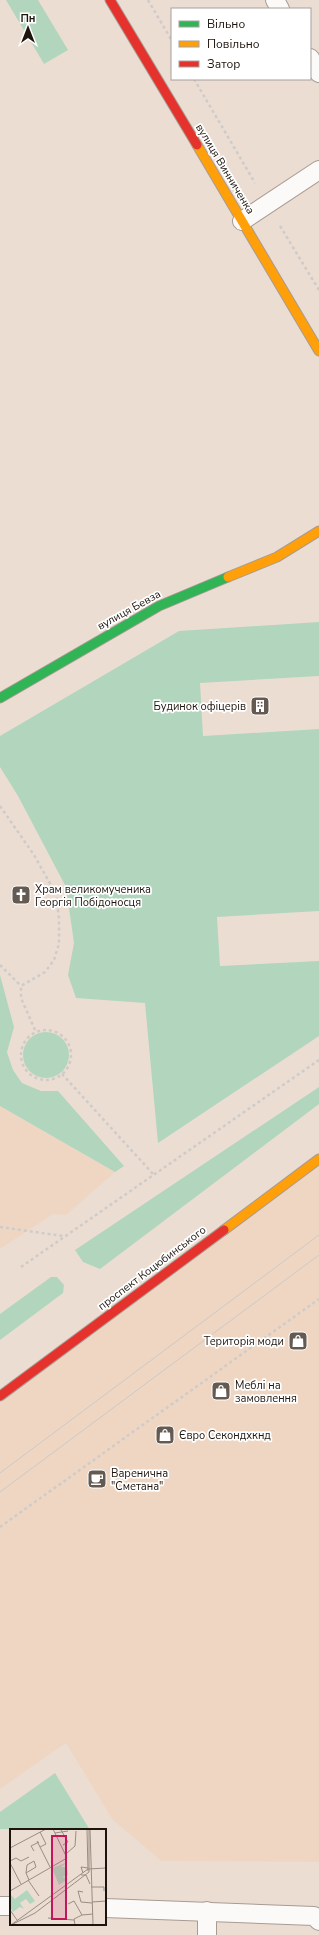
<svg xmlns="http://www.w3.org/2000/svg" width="319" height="1935" font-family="'Nunito Sans',sans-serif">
<rect width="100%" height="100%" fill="#ecddd2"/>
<g fill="#efd6c3">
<polygon points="0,1106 115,1172 66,1215 53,1214 0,1249"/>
<polygon points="319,1159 319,1862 161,1861 112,1819 66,1743 0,1789 0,1392"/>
</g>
<g fill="#b1d6bd">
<polygon points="6,0 38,0 68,50 44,64"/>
<polygon points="319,622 319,676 200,683 203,736 319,729 319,911 217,917 220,966 319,961 319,1036 158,1143 145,1003 76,998 68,975 74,943 66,887 18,796 0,767 0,736 179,631"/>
<polygon points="0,975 14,1027 7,1052 13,1070 22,1083 41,1091 58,1091 124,1166 115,1172 0,1106"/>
<circle cx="46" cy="1055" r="23"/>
<polygon points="319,1087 319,1104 100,1269 83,1262 75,1250"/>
<polygon points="51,1277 57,1277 64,1285 63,1293 0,1340 0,1314"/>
<polygon points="55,1773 90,1830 0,1829 0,1812"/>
</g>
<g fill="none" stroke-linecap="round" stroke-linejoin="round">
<g stroke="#a79c93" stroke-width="20">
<g id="lane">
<polyline points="275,0 280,9"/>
<polyline points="310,58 319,73"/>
<polyline points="242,221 319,170"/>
<polyline points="0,1906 11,1906"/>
<polyline points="105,1908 314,1916 319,1921"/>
<polyline points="207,1935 207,1911"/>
</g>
</g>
<g stroke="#a79c93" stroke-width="11">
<polyline id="fast" points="0,698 159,606 228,577"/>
</g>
<g stroke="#a79c93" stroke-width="11">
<g id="slow">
<polyline points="197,145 319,351"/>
<polyline points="228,577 277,557 319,531"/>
<polyline points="224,1230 319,1159"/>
</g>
</g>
<g stroke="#a79c93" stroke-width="11">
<g id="jam">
<polyline points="110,0 197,145"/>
<polyline points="0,1396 224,1230"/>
</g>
</g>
<g stroke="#cfcbc8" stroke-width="2.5" stroke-dasharray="3 3" stroke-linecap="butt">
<polyline points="148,0 172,41"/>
<polyline points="194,79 255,183"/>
<polyline points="280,226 319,290"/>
<polyline points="0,806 34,855 56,894 59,919 59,944 54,960 45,972 21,986 21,998 36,1032"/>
<polyline points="0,965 21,986"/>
<circle cx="46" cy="1055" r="25"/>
<polyline points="62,1074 154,1175"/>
<polyline points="0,1227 63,1236"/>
<polyline points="21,1267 319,1060"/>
<polyline points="0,1527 319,1299"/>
</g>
<use href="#lane" stroke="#fcfaf8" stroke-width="18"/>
<use href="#fast" stroke="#30b455" stroke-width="9"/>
<use href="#slow" stroke="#ff9f0a" stroke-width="9"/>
<use href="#jam" stroke="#e5322d" stroke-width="9"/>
<g stroke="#cdc9c6" stroke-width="1">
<polyline points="0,1473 319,1235"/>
<polyline points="0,1492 319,1255"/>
</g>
</g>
<defs>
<g id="building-square" transform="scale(1)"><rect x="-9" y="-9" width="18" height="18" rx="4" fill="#655a52" stroke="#fff"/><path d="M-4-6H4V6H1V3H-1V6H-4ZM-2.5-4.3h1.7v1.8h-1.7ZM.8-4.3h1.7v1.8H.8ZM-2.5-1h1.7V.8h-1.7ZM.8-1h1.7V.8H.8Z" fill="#fff"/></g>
<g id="church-square" transform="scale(1)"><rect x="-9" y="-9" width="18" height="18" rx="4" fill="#655a52" stroke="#fff"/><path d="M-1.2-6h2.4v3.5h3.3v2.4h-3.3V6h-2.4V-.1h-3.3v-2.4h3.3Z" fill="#fff"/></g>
<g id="shop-square" transform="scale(1)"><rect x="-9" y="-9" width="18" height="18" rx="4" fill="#655a52" stroke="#fff"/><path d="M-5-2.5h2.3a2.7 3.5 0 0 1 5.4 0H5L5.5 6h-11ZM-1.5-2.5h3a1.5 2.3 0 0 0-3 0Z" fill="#fff"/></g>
<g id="cafe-square" transform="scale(1)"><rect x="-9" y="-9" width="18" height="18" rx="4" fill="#655a52" stroke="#fff"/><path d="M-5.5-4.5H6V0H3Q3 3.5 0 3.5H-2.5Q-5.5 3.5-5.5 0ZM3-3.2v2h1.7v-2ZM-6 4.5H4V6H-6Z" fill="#fff"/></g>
</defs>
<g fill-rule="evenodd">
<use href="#building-square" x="260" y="706"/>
<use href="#church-square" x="21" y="895"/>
<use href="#shop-square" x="298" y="1341"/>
<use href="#shop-square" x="221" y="1391"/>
<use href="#shop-square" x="165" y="1435"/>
<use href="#cafe-square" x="97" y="1479"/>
</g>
<g text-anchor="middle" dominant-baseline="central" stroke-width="3.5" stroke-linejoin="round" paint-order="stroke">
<g font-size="11" fill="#1d140d" stroke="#fff">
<text transform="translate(225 169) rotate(59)">вулиця Винниченка</text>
<text transform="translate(129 610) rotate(-29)">вулиця Бевза</text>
<text transform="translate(152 1268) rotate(-37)">проспект Коцюбинського</text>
</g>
<g font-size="11" fill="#1d140d" stroke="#fff" text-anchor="start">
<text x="246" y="706" text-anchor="end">Будинок офіцерів</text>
<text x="35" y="889">Храм великомученика<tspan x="35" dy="13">Георгія Побідоносця</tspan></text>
<text x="284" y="1341" text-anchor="end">Територія моди</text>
<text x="235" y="1385">Меблі на<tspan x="235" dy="13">замовлення</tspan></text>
<text x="179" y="1435">Євро Секондхкнд</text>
<text x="111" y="1473">Варенична<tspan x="111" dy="13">"Сметана"</tspan></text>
</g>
</g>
<g transform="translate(10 1829)">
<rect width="96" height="96" fill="#ecddd2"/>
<path d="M58 33 51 38H57L58 46 52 48 58 50 49 56 42 39ZM17 61 25 72 20 75 16 70 10 74 14 80 10 78 3 83 0 78V65L5 70Z" fill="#b1d6bd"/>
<path fill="none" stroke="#998d83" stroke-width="1" d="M77 0 78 42M80 0 83 96M51 1 58 13 53 16M30 3 36 15 30 18M45 4 58 2M27 12 40 38M0 19 36 0M24 22 21 17 29 13M57 24 65 17 66 2M0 32 6 29 11 32 19 28M0 34 11 55M16 44 17 36 24 32 26 38 16 44 19 51M73 44 71 38 78 39M71 46H76L80 55M18 51 29 67M81 58H94V62M0 62 57 29 43 0M73 63 68 62 71 73 82 74M82 73 96 72M58 75 64 72 72 86M0 81 7 91M38 89 64 91M1 96 78 40 96 39M1 96 25 84 79 43V0M65 96 64 90 72 86 83 85"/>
<path fill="#c2185b" fill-opacity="0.15" stroke="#c2185b" stroke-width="2" d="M42 7H56V90H42Z"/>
<rect width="96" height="96" fill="none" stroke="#1d140d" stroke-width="2"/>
</g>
<rect x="171" y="8" width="140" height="72" fill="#ffffff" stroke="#a5a19e"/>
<rect x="179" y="21" width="20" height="6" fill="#30b455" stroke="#a5a19e"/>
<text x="207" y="28" font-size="12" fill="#1d140d">Вільно</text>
<rect x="179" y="41" width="20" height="6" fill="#ff9f0a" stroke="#a5a19e"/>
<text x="207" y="48" font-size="12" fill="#1d140d">Повільно</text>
<rect x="179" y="61" width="20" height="6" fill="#e5322d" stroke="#a5a19e"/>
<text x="207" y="68" font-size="12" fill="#1d140d">Затор</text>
<g transform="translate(28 28)" stroke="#ffffff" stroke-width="3" paint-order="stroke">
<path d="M0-3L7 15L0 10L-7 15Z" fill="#1d140d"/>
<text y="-6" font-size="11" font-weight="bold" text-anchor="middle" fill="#1d140d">Пн</text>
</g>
</svg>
